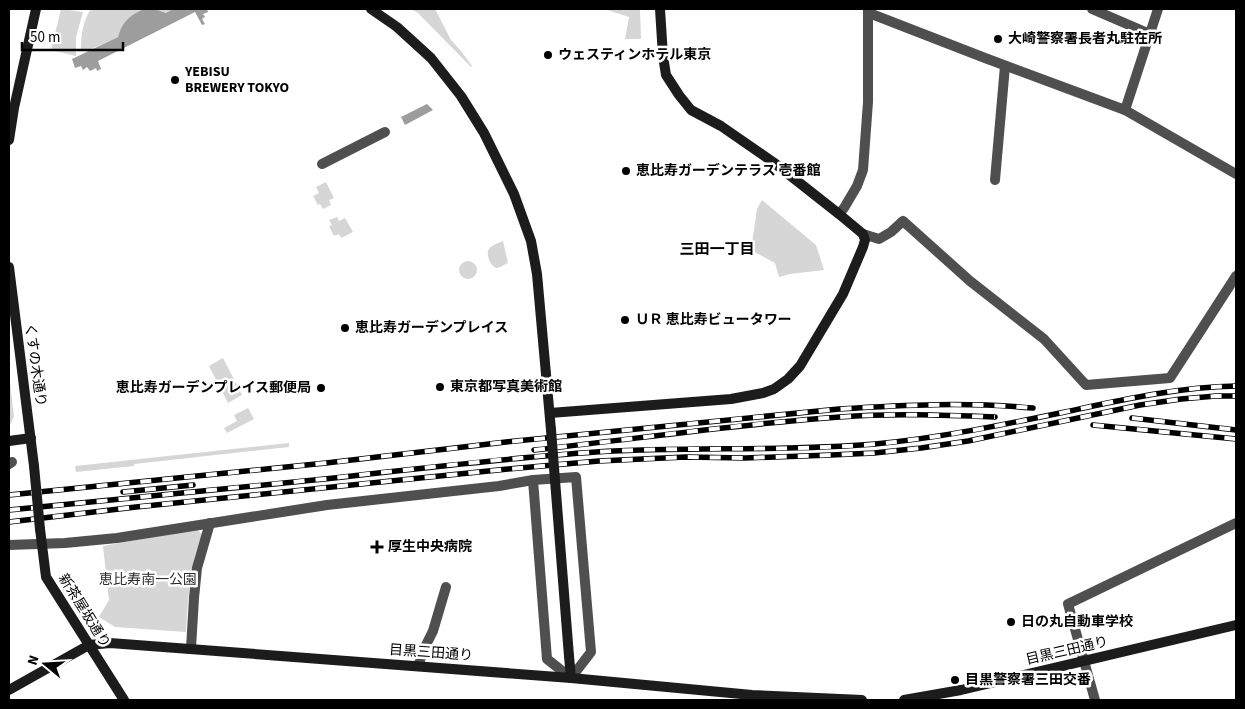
<svg xmlns="http://www.w3.org/2000/svg" width="1245" height="709" font-family="'Source Sans 3','Noto Sans JP',sans-serif">
<rect width="100%" height="100%" fill="#fff"/>
<g fill="#d6d6d6">
<polygon points="61,9 83,12 76,37 76,56 51,50"/>
<path d="M91 9H173L166 13C148 7 138 8 126 23 122 28 120 32 118 37L87 51 81 49C81 35 83 20 91 9Z"/>
<polygon points="411,9 435,9 451,40 461,51 472,66 471,67 418,13"/>
<polygon points="604,9 640,9 641,39 625,39 629,17"/>
<polygon points="326,182 334,198 329,200 331,205 323,209 320,204 318,205 313,196 319,193 316,187"/>
<polygon points="762,200 816,245 824,270 790,274 779,277 775,263 751,250 757,209"/>
<polygon points="337,217 339,221 345,218 353,232 341,238 339,234 334,236 329,226 332,225 329,220"/>
<path d="M503 241 508 263C505 264 500 268 497 268 491 268 485 253 489 249 492 245 498 243 503 241Z"/>
<circle cx="468" cy="270" r="9"/>
<polygon points="223,358 242,395 228,403 209,366"/>
<polygon points="9,373 14,417 9,427"/>
<polygon points="248,408 254,419 227,433 224,428 237,421 234,415"/>
<polygon points="289,443 289,447 134,464 134,466 76,472 75,466"/>
<path d="M197 529 202 534C190 565 188 599 186 632L115 627 99 617 109 600 103 546Z"/>
</g>
<g fill="#9d9d9d">
<path d="M144 9 157 10 166 13 173 9H207L208 12 203 14 205 17 202 19 205 24 202 25 195 12 98 61 101 69 97 71 96 68 90 71 87 67 83 70 81 66 75 68 72 59 118 37C123 21 129 16 144 9Z"/>
<polygon points="427,104 433,110 405,125 401,117"/>
</g>
<g fill="none" stroke-linecap="round" stroke-linejoin="round">
<g stroke="#4f4f4f" stroke-width="10">
<polyline points="1092,9 1150,34"/>
<polyline points="869,13 985,58 1125,110 1236,174"/>
<polyline points="1125,110 1158,9"/>
<polyline points="322,164 385,132"/>
<polyline points="995,180 1005,66"/>
<polyline points="839,214 844,208 857,186 863,170 868,102 868,9"/>
<polyline points="863,234 879,239 891,232 903,221 970,281 1044,339 1086,385 1170,378 1236,276"/>
<polyline points="9,464 12,462"/>
<polyline points="9,545 65,543 117,538 327,505 499,486 533,480 576,477 591,652 571,678 547,659 533,480"/>
<polyline points="191,648 194,598 197,568 210,523"/>
<polyline points="418,666 424,649 433,631 446,587"/>
<polyline points="1095,700 1068,604 1236,523"/>
</g>
<g stroke="#1c1c1c" stroke-width="10">
<polyline points="371,9 397,27 431,58 461,96 484,133 514,194 531,241 537,274 551,430"/>
<polyline points="9,140 14,108 36,9"/>
<polyline points="9,267 34,466"/>
<polyline points="550,413 731,399 763,393 774,389 788,379 800,366 843,294 863,247 865,240 863,234 839,214 773,162 721,126 691,110 679,95 666,75 663,56 660,9"/>
<polyline points="9,441 31,438"/>
<polyline points="40,529 46,577 124,700"/>
<polyline points="569,656 571,678"/>
<polyline points="9,690 89,645 110,643 571,678 752,695 862,700"/>
<polyline points="904,700 961,690 1236,625"/>
</g>
<g stroke="#000" stroke-width="5.5">
<g id="rail">
<polyline points="1132,418 1236,430"/>
<polyline points="1093,425 1236,439"/>
<path d="M534 450C636 439 737 424 840 417 891 413 943 415 995 417"/>
<polyline points="123,492 193,485"/>
<path d="M9 495 326 463 506 442 839 409C904 405 968 402 1033 408"/>
<path d="M9 510C114 500 219 489 324 479 414 469 505 458 596 452 689 446 782 452 875 444 939 438 1002 425 1065 412 1121 400 1178 387 1236 386"/>
<polyline points="9,522 136,507 508,469 599,461 686,457 745,458 831,455 874,453 921,448 968,441 1140,405 1181,399 1216,396 1236,396"/>
</g>
</g>
<use href="#rail" stroke="#fff" stroke-width="4" stroke-dasharray="11" stroke-linecap="butt"/>
<g stroke="#1c1c1c" stroke-width="10">
<polyline points="551,430 569,656"/>
<polyline points="34,466 40,529"/>
</g>
</g>
<g fill="#000" stroke="#fff" stroke-width="2">
<circle cx="998" cy="39" r="5"/>
<circle cx="548" cy="55" r="5"/>
<circle cx="175" cy="80" r="5"/>
<circle cx="626" cy="171" r="5"/>
<circle cx="625" cy="320" r="5"/>
<circle cx="345" cy="328" r="5"/>
<circle cx="440" cy="387" r="5"/>
<circle cx="321" cy="388" r="5"/>
<path d="M374.5 539.5h5v5h5v5h-5v5h-5v-5h-5v-5h5z"/>
<circle cx="1011" cy="622" r="5"/>
<circle cx="955" cy="680" r="5"/>
</g>
<g text-anchor="middle" dominant-baseline="central" stroke-width="5" stroke-linejoin="round" paint-order="stroke">
<g font-size="14" font-weight="bold" fill="#000" stroke="#fff" text-anchor="start">
<text x="1008" y="39">大崎警察署長者丸駐在所</text>
<text x="558" y="55">ウェスティンホテル東京</text>
<text x="185" y="72">YEBISU<tspan x="185" dy="16">BREWERY TOKYO</tspan></text>
<text x="636" y="171">恵比寿ガーデンテラス 壱番館</text>
<text x="635" y="320">ＵＲ 恵比寿ビュータワー</text>
<text x="355" y="328">恵比寿ガーデンプレイス</text>
<text x="450" y="387">東京都写真美術館</text>
<text x="311" y="388" text-anchor="end">恵比寿ガーデンプレイス郵便局</text>
<text x="388" y="547">厚生中央病院</text>
<text x="1021" y="622">日の丸自動車学校</text>
<text x="965" y="680">目黒警察署三田交番</text>
</g>
<g font-size="14" fill="#000" stroke="#fff">
<text transform="translate(35 365) rotate(82)">くすの木通り</text>
<text transform="translate(84 611) rotate(58)">新茶屋坂通り</text>
<text transform="translate(1067 651) rotate(-13)">目黒三田通り</text>
<text transform="translate(431 653) rotate(4)">目黒三田通り</text>
</g>
<g font-size="14" fill="#2d2d2d" stroke="#fff">
<text x="148" y="580">恵比寿南一公園</text>
</g>
<g font-size="15" font-weight="bold" fill="#000" stroke="#fff">
<text x="717" y="249">三田一丁目</text>
</g>
</g>
<rect width="1245" height="709" fill="none" stroke="#000000" stroke-width="20"/>
<g transform="translate(45 664) rotate(288)" stroke="#ffffff" stroke-width="4" paint-order="stroke">
<path d="M0-4L9 19L0 12L-9 19Z" fill="#000000"/>
<text y="-8" font-size="14" font-weight="bold" text-anchor="middle" fill="#000000">N</text>
</g>
<path d="M22 42v8h101v-8" fill="none" stroke="#000000" stroke-width="2.5"/>
<text x="30" y="42" font-size="15" fill="#000000" stroke="#ffffff" stroke-width="4" paint-order="stroke">50 m</text>
</svg>
